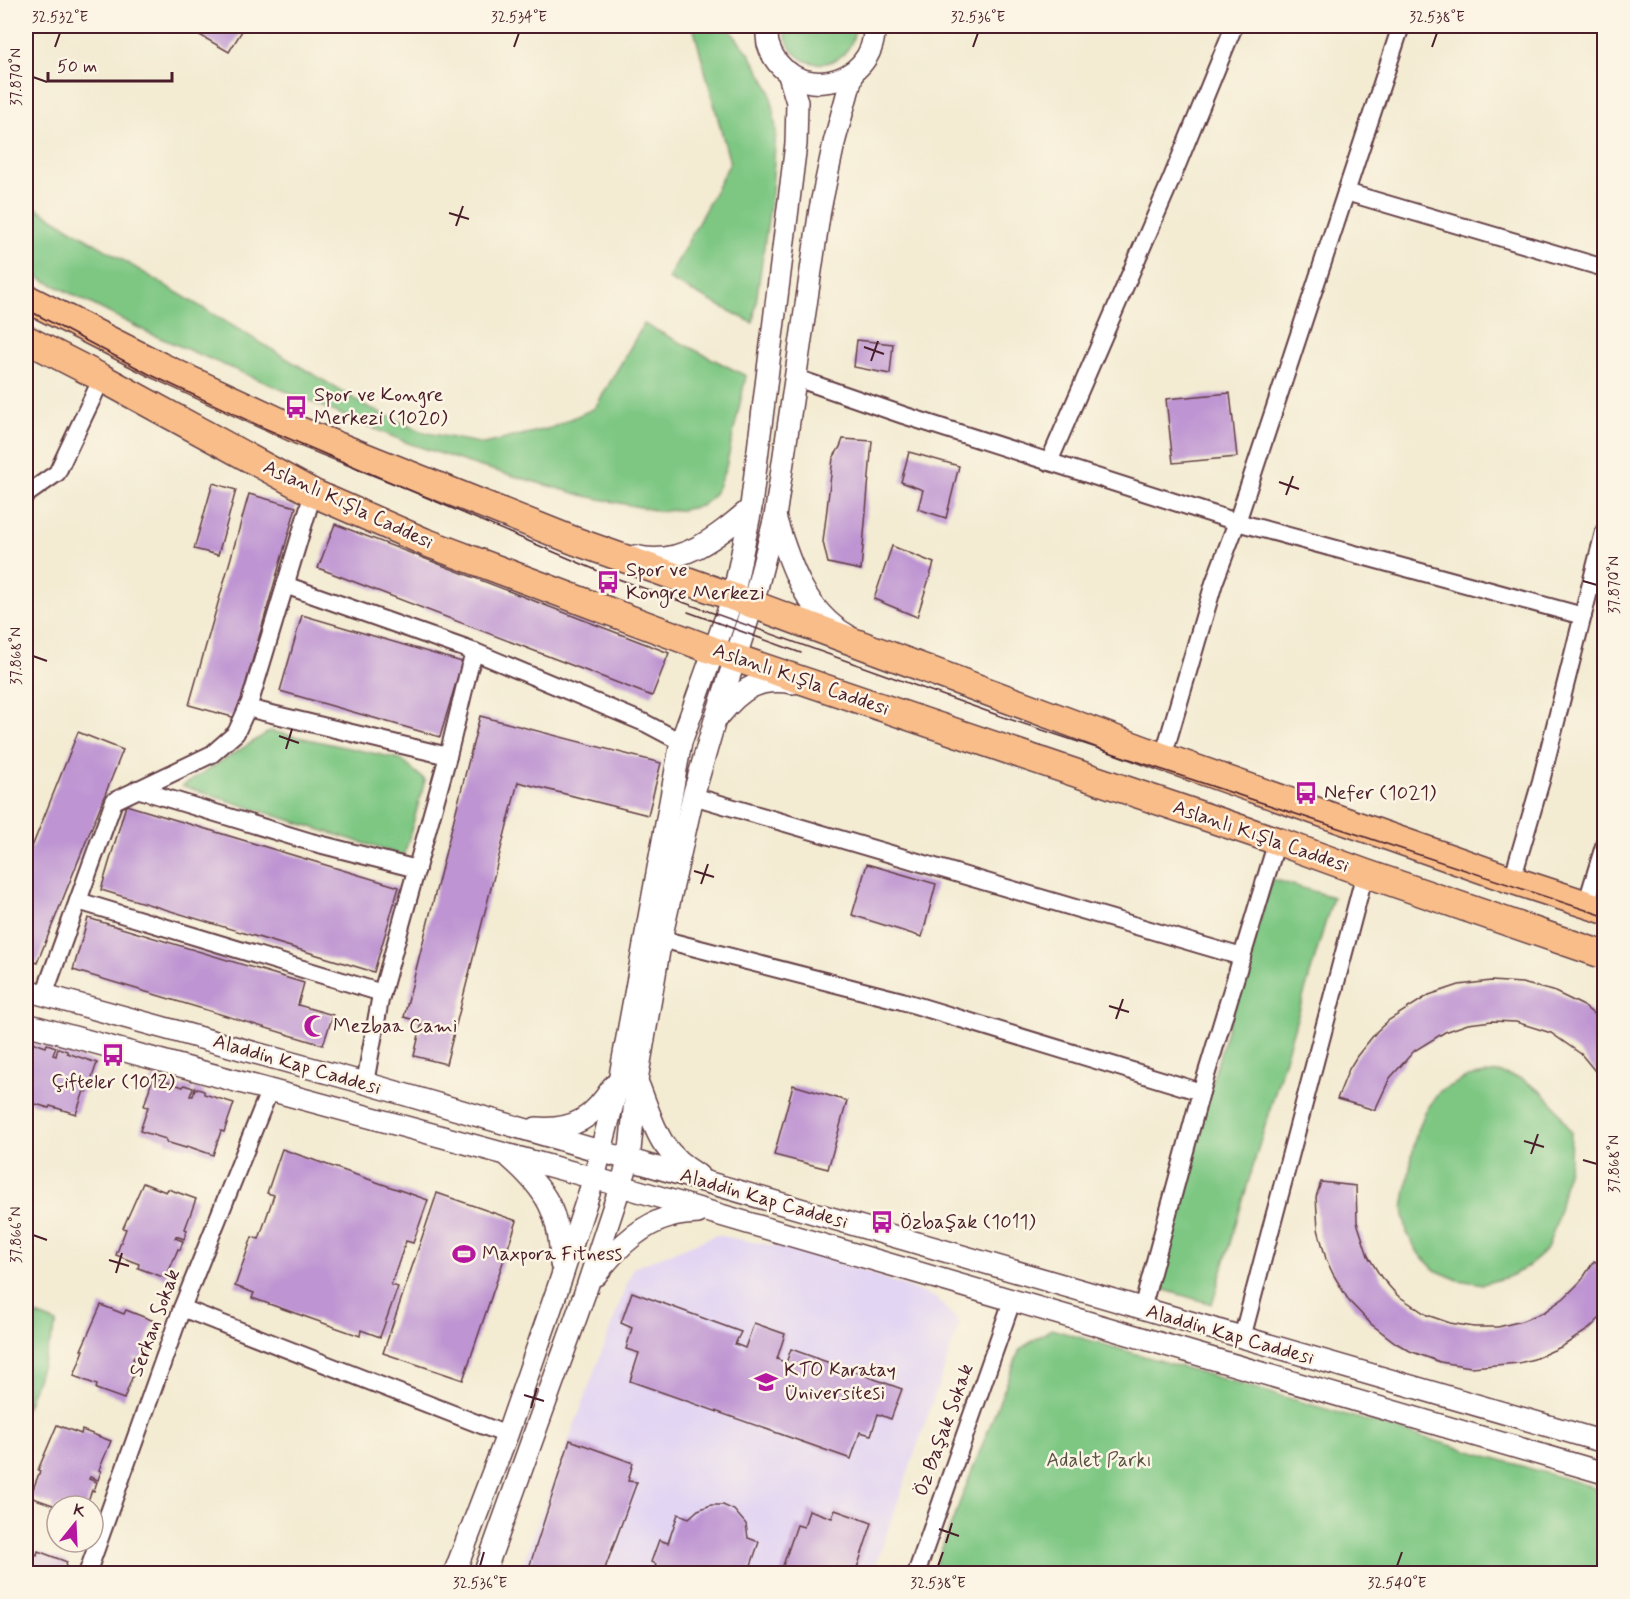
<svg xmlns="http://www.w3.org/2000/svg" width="1630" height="1599" font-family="Mynerve,sans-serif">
<rect width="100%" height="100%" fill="#fcf5e5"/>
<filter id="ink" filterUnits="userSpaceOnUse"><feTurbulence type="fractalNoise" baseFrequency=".0167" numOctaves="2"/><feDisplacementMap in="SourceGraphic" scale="12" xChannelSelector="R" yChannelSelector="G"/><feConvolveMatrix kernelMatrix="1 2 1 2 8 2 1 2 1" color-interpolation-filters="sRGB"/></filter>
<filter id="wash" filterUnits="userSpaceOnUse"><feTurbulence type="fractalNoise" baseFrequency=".008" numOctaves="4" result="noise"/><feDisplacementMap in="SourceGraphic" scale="24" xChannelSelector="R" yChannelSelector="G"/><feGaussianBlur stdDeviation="1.35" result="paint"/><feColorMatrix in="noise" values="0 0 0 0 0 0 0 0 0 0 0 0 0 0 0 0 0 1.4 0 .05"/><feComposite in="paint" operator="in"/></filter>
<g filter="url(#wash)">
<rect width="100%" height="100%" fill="#f3ebd2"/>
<polygon fill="#e2d4f3" points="716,1235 822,1255 936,1298 960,1323 873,1573 519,1574 633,1268"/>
<g fill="#7ec783" stroke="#647357" stroke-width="1.5">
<polygon points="693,26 726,26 749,53 770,90 776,129 772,192 753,323 668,279 730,163"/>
<path d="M784 26H855C853 76 786 76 784 26Z"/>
<polygon points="26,202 366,406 422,432 484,444 551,428 595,408 644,324 746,376 726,467 718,487 711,498 701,506 681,510 659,511 585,496 478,466 408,443 151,334 26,271"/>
<polygon points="270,731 400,759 425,780 404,856 182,786"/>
<polygon points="1272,879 1333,897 1212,1304 1151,1286"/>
<polygon points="1498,1072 1522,1079 1542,1092 1556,1107 1571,1132 1570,1159 1556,1224 1547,1249 1526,1268 1508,1277 1483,1284 1458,1280 1435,1270 1419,1254 1407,1233 1403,1208 1415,1139 1425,1112 1440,1091 1468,1077"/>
<polygon points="26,1311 57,1323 26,1409"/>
<polygon points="1051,1329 1604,1490 1604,1573 932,1573 1020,1349"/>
</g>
<g id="blocks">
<g fill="#be94d2">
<polygon points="184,26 245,26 229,52"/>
<polygon points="857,340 893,344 890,374 854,367"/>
<polygon points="1230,393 1237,457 1173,463 1166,399"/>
<polygon points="843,439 872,441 861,570 828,563 823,542 833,458 840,447"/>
<polygon points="909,452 959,466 946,518 918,509 923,490 901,482"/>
<polygon points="213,483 236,490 218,555 194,549"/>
<polygon points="249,494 296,507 236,718 189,705"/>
<polygon points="335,524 669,653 652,696 318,568"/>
<polygon points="892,546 934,563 917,617 874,599"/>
<polygon points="302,615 462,662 440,737 280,691"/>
<polygon points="480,716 661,763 648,815 518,782 446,1064 414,1056 422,1022 404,1017"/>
<polygon points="78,732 123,750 37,963 26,958 26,862"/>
<polygon points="126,805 399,887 374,972 101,890"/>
<polygon points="867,864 936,884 922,937 852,915"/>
<polygon points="88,918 304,983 298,1005 333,1015 323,1045 73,970"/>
<polygon points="1491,981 1522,983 1553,991 1582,1005 1604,1022 1604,1082 1581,1054 1551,1033 1516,1022 1492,1021 1468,1024 1445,1032 1414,1051 1390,1078 1375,1110 1337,1099 1349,1069 1357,1056 1377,1031 1389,1020 1429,995 1459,985"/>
<polygon points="26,1040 46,1047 47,1044 56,1047 53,1055 56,1056 58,1048 67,1051 67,1053 97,1063 87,1092 84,1091 76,1114 50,1106 49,1108 29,1102 29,1099 26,1098"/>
<polygon points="153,1077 183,1087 184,1085 193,1088 190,1096 193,1096 195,1088 204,1091 204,1094 234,1103 224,1132 221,1131 213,1155 187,1146 186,1148 166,1142 166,1139 140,1131 148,1107 144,1106"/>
<polygon points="793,1085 847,1101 828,1169 774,1155"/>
<polygon points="282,1149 428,1200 413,1243 406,1241 391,1285 398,1287 380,1337 361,1330 360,1336 252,1298 254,1293 235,1286 252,1237 259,1239 274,1195 267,1193"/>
<polygon points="1321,1182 1356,1186 1357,1222 1368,1256 1381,1277 1397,1295 1427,1315 1450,1323 1474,1327 1498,1327 1522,1321 1544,1312 1564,1298 1581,1281 1594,1261 1604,1266 1604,1314 1589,1329 1563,1346 1534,1359 1519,1363 1471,1367 1440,1362 1410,1351 1396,1343 1371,1324 1349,1301 1333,1274 1326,1259 1318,1229 1316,1197"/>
<polygon points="143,1183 166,1192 168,1189 196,1199 185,1229 187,1230 184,1239 176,1236 175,1238 183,1241 180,1250 178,1249 166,1278 138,1268 139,1264 116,1255 126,1229 123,1228"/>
<polygon points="437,1193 517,1221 463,1380 383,1353"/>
<polygon points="632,1292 741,1332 735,1344 745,1348 754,1323 785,1334 777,1359 786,1363 791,1349 902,1389 891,1419 878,1414 871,1435 860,1432 851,1459 630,1381 639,1353 626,1349 632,1328 621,1323"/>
<polygon points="101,1305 124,1314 126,1310 154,1321 143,1350 145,1351 142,1360 134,1357 133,1359 141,1362 138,1371 135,1370 124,1399 96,1389 97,1385 74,1376 84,1350 81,1350"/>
<polygon points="57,1425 81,1434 82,1430 111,1441 99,1470 101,1471 98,1480 90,1477 89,1479 97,1482 94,1491 92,1490 86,1506 57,1506 57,1511 52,1509 53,1505 30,1497 40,1471 38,1470"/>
<polygon points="570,1440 633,1463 628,1481 637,1482 603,1574 527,1574"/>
<polygon points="711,1505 723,1505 734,1510 746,1524 748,1538 759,1542 749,1571 754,1574 653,1574 656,1564 651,1562 659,1540 668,1543 678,1514 689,1518 698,1510"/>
<polygon points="809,1510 832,1518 835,1510 872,1523 855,1574 780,1574 797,1525 804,1527"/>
<polygon points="26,1550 37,1555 38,1551 67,1562 63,1574 26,1574"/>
</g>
</g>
</g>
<g filter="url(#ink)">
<use href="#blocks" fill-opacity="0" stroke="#633e44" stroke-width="1.5"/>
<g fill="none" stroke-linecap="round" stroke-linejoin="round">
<g stroke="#633e44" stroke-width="20">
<g id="minor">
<polyline points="1346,192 1604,268"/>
<polyline points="796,378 903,415 1237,522 1583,616"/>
<polyline points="1049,462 1171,180 1234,26"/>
<polyline points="27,494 57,473 102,378"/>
<polyline points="285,585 475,652"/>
<polyline points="247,708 448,756 380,1000 365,1083"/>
<polyline points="448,756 469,669 475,652 645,723 681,742"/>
<polyline points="1163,757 1214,583 1237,522 1401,26"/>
<polyline points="137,789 311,842 417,869"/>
<polyline points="693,796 1242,957"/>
<polyline points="1512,880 1541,781 1604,532"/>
<polyline points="78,901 382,993"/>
<polyline points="1586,905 1604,846"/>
<polyline points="661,939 902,1001 1201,1092"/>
<polyline points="44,995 114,801 212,754 236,733 250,702 313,493"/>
<polyline points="182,1308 507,1435"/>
<polyline points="1142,1309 1201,1092 1277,841"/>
<polyline points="1242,1338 1365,873"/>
<polyline points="87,1574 182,1308 270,1089"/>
<polyline points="916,1574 1012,1301"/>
</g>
</g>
<g stroke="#633e44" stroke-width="24">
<g id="tertiary">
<path d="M766 26C767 31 767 38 768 44 787 105 877 89 874 26"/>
<path d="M775 517C789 561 804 611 847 635"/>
<path d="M635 556C681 568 718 536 751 508"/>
<path d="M720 715C741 689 758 677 793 683"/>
<polyline points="26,990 365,1083 1604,1442"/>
<polyline points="26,1024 594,1178 1604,1473"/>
<path d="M639 1086C655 1127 658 1151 698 1175"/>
<path d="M536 1128C574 1131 593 1118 613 1086"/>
<path d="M509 1157C547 1190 560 1213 561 1264"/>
<path d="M596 1275C615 1250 639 1225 670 1217 679 1214 689 1214 698 1213"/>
<polyline points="454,1574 507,1435 561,1279 594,1178 620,1076 681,742 733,597 750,514 796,144 797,102 788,72"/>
<polyline points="484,1574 587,1287 629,1160 637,1080 661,939 693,796 715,720 753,604 775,517 820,209 834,143 853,73"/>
</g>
</g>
<g stroke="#633e44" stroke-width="30">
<g id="primary">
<polyline points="26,298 160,366 298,430 575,541 733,597 1163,757 1512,880 1604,910"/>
<polyline points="26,339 102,378 313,493 425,542 712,650 1277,841 1365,873 1604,955"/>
</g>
</g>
<use href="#minor" stroke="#fff" stroke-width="16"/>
<use href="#tertiary" stroke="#fff" stroke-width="21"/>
<use href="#primary" stroke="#f8bd89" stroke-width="27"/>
<g stroke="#4a1f2b" stroke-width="1.5">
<polyline points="26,309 149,374 264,428 610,576 1003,717 1604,916"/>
<polyline points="688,612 801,653"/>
</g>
</g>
</g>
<path fill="none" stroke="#4a1f2b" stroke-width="2" d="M55 47 60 33M514 47 519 33M973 47 978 33M1432 47 1437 33M33 77 47 82M449 213 469 219M456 226 463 206M864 347 884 354M871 361 878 341M1279 482 1299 489M1286 495 1293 476M1583 581 1597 585M33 656 47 661M279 736 299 743M286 749 292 729M694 871 714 877M701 884 708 864M1109 1006 1129 1012M1116 1019 1123 999M1524 1141 1544 1147M1531 1154 1538 1134M1583 1160 1597 1164M33 1235 47 1240M109 1260 129 1266M116 1273 122 1253M524 1395 544 1401M531 1408 537 1388M939 1529 959 1536M946 1543 952 1523M480 1566 484 1552M938 1566 943 1552M1397 1566 1402 1552"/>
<defs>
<g id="bus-bare" transform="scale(1.8)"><path d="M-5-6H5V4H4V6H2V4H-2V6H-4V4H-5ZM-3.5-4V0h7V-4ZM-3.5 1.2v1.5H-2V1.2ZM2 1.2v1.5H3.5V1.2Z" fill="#b5179e" stroke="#fcf5e5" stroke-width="2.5" paint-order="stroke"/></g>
<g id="mosque-bare" transform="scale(1.8)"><path d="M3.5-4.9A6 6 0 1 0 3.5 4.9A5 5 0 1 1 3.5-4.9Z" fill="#b5179e" stroke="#fcf5e5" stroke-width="2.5" paint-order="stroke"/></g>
<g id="stadium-bare" transform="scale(1.8)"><path d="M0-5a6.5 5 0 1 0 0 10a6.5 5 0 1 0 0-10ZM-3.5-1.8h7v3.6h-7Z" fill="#b5179e" stroke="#fcf5e5" stroke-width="2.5" paint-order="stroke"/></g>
<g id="university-bare" transform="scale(1.8)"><path d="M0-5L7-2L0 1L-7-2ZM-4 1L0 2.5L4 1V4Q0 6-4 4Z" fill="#b5179e" stroke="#fcf5e5" stroke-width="2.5" paint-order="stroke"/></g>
</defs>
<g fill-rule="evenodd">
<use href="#bus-bare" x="296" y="407"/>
<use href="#bus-bare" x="608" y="582"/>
<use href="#bus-bare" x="1306" y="793"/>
<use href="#mosque-bare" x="315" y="1026"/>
<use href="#bus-bare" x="113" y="1055"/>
<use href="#bus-bare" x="882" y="1222"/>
<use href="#stadium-bare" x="464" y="1254"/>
<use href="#university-bare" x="766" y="1382"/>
</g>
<g text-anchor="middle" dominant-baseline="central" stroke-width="5" stroke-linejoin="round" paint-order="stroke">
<g font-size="20" fill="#4a1f2b" stroke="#fcf5e5" text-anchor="start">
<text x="314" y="395">Spor ve Kongre<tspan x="314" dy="23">Merkezi (1020)</tspan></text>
<text x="626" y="570">Spor ve<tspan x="626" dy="23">Kongre Merkezi</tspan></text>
<text x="1324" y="793">Nefer (1021)</text>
<text x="333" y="1026">Mezbaa Cami</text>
<text x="113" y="1082" text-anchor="middle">Çifteler (1012)</text>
<text x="900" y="1222">Özbaşak (1011)</text>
<text x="482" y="1254">Maxpora Fitness</text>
<text x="784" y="1370">KTO Karatay<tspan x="784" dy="23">Üniversitesi</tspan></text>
</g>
<g font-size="20" fill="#4a1f2b" stroke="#fcf5e5">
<text transform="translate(348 505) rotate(25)">Aslanlı Kışla Caddesi</text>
<text transform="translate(801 680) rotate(19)">Aslanlı Kışla Caddesi</text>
<text transform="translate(1261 837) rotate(19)">Aslanlı Kışla Caddesi</text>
<text transform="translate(297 1065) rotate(16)">Aladdin Kap Caddesi</text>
<text transform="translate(764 1199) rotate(16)">Aladdin Kap Caddesi</text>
<text transform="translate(155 1323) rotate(-70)">Serkan Sokak</text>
<text transform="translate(1230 1335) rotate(16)">Aladdin Kap Caddesi</text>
<text transform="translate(944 1430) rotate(-70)">Öz Başak Sokak</text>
</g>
<g font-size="20" fill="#5a5145" stroke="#fcf5e5">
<text x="1099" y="1460">Adalet Parkı</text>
</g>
</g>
<rect width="1630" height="1599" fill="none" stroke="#fcf5e5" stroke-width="66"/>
<g transform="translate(75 1524) rotate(18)"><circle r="28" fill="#fcf5e5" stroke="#b59f9b" stroke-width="1.5"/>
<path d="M0-4.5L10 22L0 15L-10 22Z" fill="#b5179e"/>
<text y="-9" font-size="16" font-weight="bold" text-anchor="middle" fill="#4a1f2b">K</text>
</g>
<path d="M48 72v9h124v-9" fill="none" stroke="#4a1f2b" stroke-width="3"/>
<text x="57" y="72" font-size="18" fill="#4a1f2b" stroke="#fcf5e5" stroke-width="4.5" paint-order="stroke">50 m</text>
<rect x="33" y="33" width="1564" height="1533" fill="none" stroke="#4a1f2b" stroke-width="2"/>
<g font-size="15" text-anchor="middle" fill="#4a1f2b">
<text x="60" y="22">32.532°E</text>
<text x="519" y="22">32.534°E</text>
<text x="978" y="22">32.536°E</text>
<text x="1437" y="22">32.538°E</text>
<text transform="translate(16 77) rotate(-90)" y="5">37.870°N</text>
<text transform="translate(1614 585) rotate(-90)" y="5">37.870°N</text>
<text transform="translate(16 656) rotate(-90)" y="5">37.868°N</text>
<text transform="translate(1614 1164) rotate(-90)" y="5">37.868°N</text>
<text transform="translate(16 1235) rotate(-90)" y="5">37.866°N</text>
<text x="480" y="1588">32.536°E</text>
<text x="938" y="1588">32.538°E</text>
<text x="1397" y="1588">32.540°E</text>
</g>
</svg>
